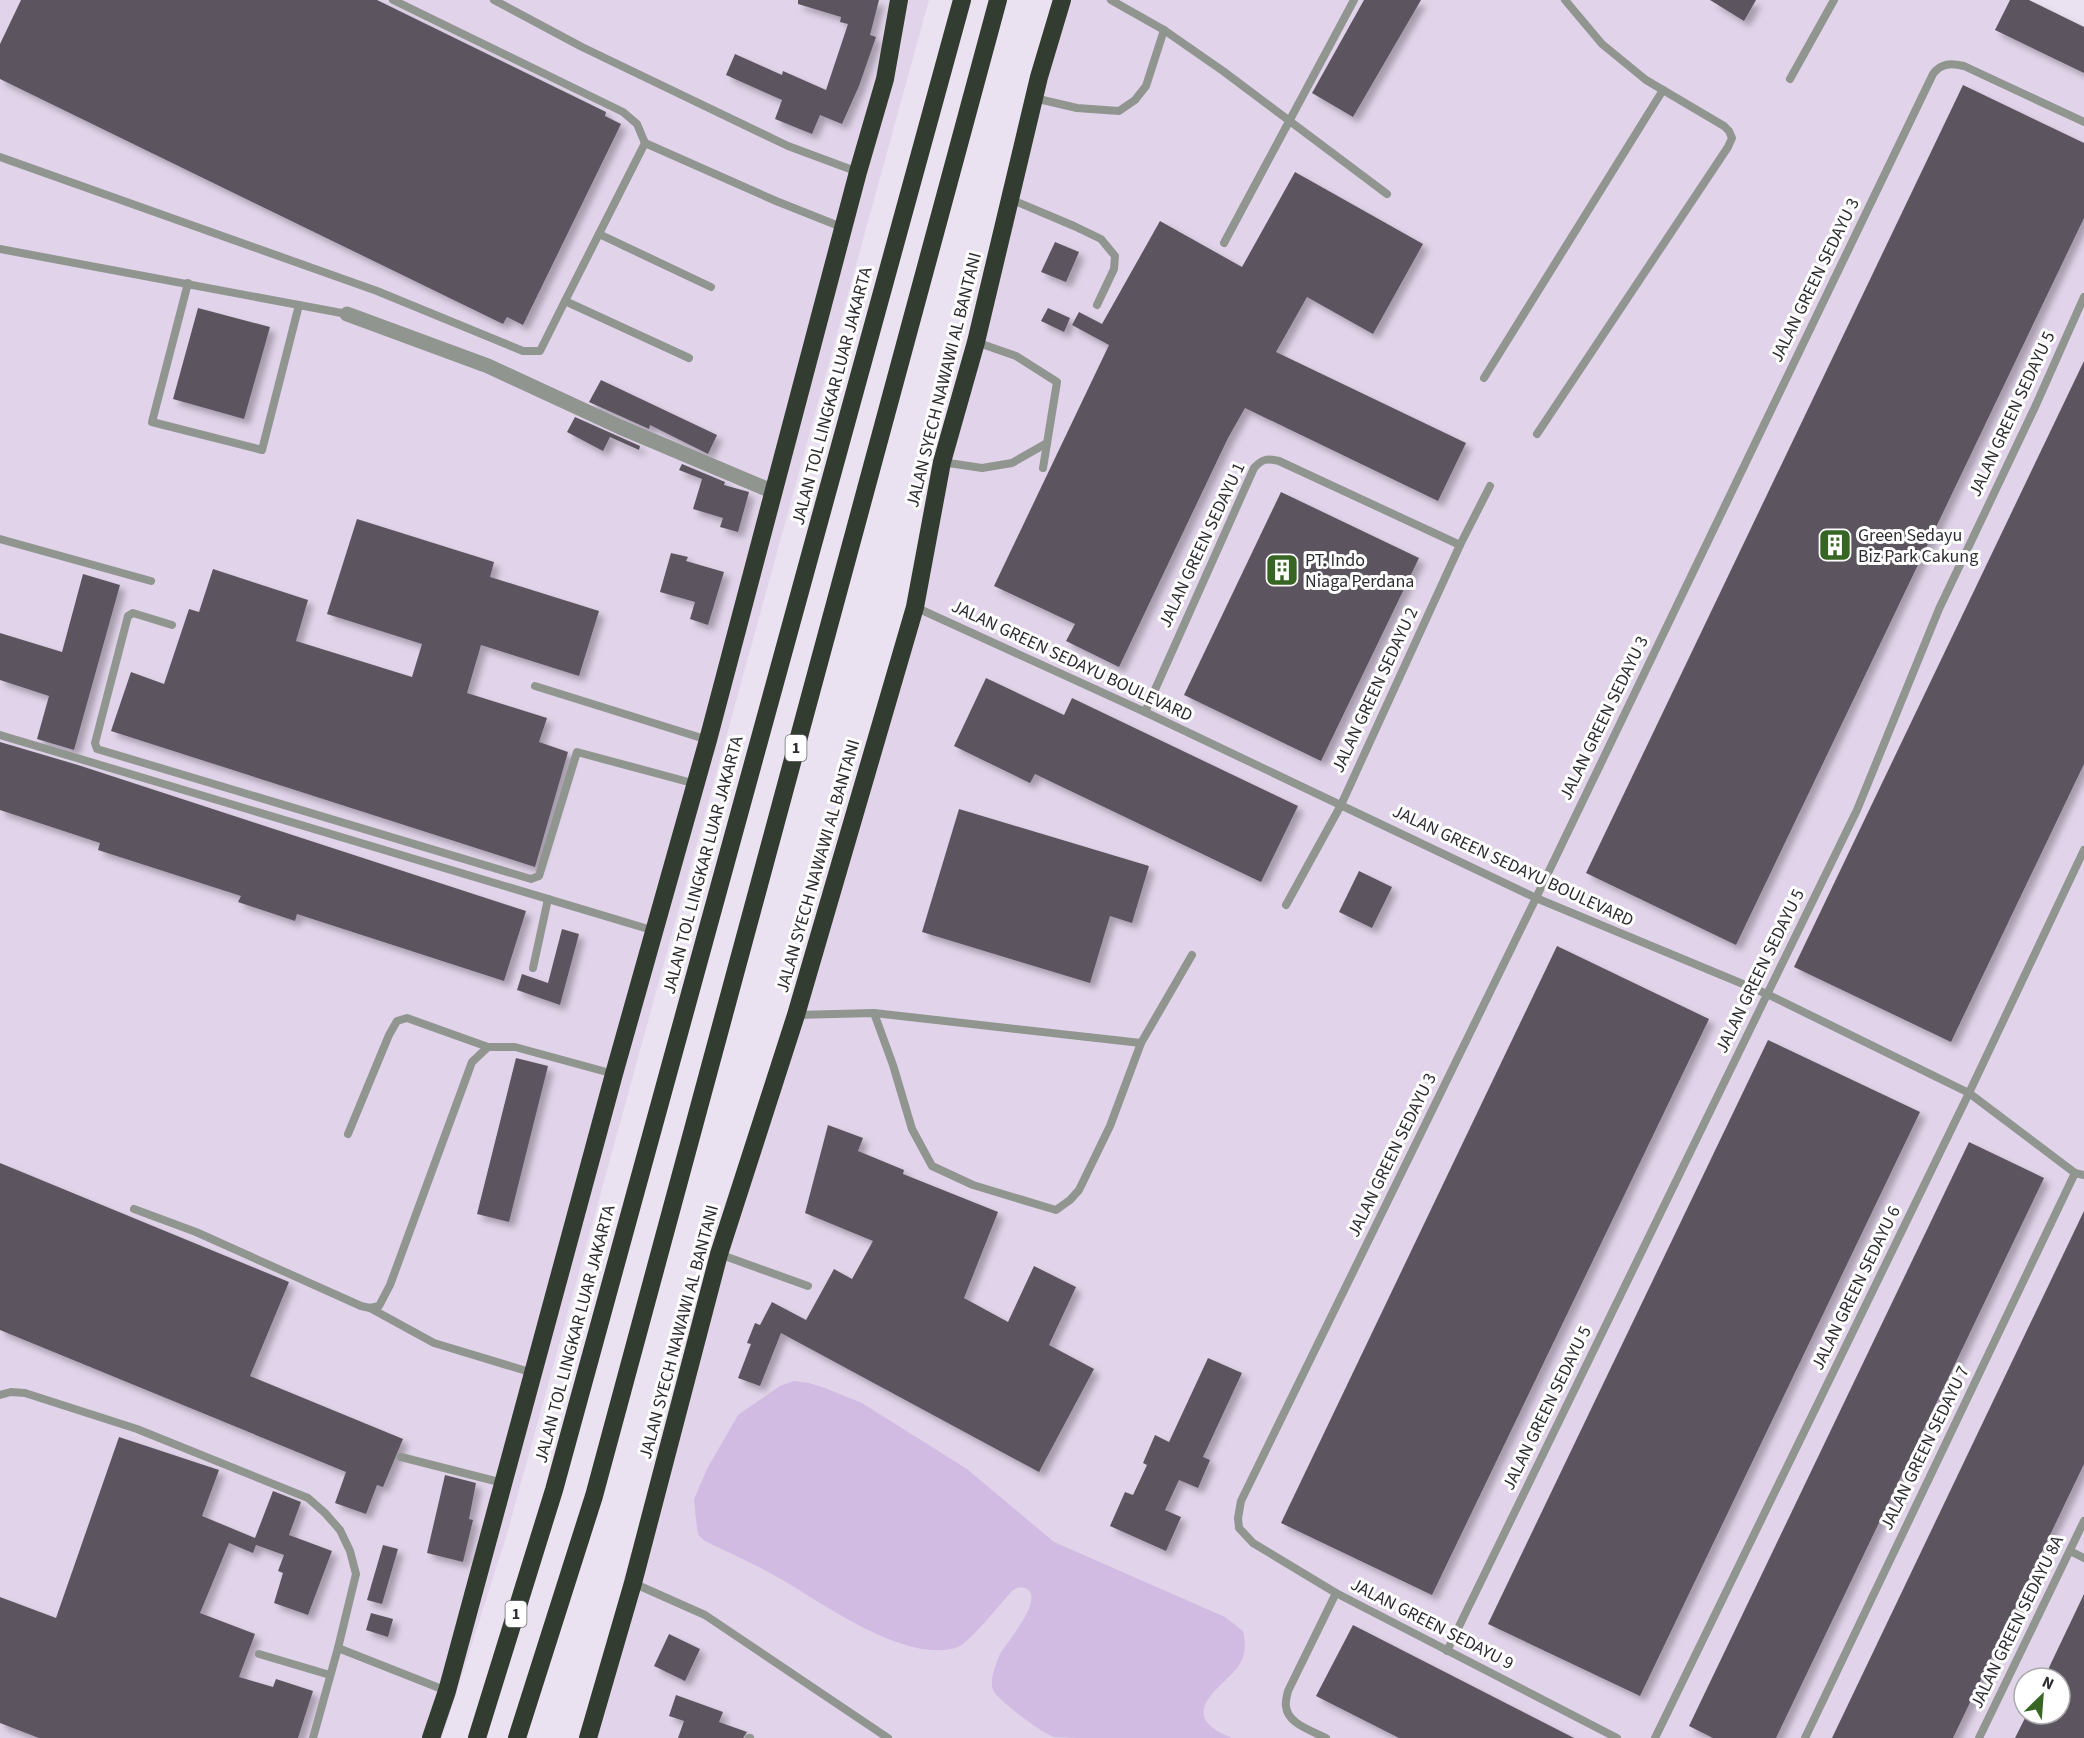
<svg xmlns="http://www.w3.org/2000/svg" width="2084" height="1738" font-family="'Source Sans 3',sans-serif">
<defs>
<filter id="shadow"><feDropShadow dx="5.5" dy="5.5" stdDeviation="3" flood-color="#0004"/></filter>
</defs>
<rect width="100%" height="100%" fill="#ebe2f1"/>
<g fill="#e1d4ea" fill-rule="evenodd">
<polygon points="0,0 929,0 507,1534 442,1738 0,1738"/>
<path d="M1065 0H2012L2084 38V1738H589L625 1574 888 717ZM2024 1678H2060V1714H2024Z"/>
</g>
<path fill="#d2bbe2" d="M794 1381 809 1383 825 1388 862 1403 967 1469 1054 1542 1225 1617 1243 1631C1246 1644 1246 1655 1238 1667 1228 1681 1186 1707 1212 1727 1217 1732 1226 1735 1232 1738 1188 1738 1144 1738 1099 1738 1087 1738 1064 1738 1054 1737 1043 1734 996 1699 993 1690 989 1679 996 1664 1000 1654 1006 1643 1047 1597 1025 1588 1020 1586 1016 1588 1012 1591 1002 1602 969 1643 958 1647 906 1665 823 1603 779 1578 755 1564 729 1553 705 1541L699 1536 697 1529 694 1499 707 1469 738 1415 780 1386Z"/>
<g fill="#5c5561" filter="url(#shadow)">
<polygon points="21,0 377,0 606,112 605,116 621,124 523,325 507,317 503,324 0,79 0,44"/>
<polygon points="798,0 879,0 870,35 876,37 859,86 842,124 820,115 812,134 775,119 782,100 726,75 735,54 782,75 783,71 826,90 848,24 840,22 841,17 798,4"/>
<polygon points="1364,0 1421,0 1353,117 1312,93"/>
<polygon points="1710,0 1756,0 1744,21"/>
<polygon points="2010,0 2029,0 2084,27 2084,73 1995,30"/>
<polygon points="1963,85 2084,143 2084,218 1736,945 1586,873"/>
<polygon points="1295,172 1423,244 1373,334 1307,297 1276,352 1466,443 1438,501 1245,408 1228,438 1119,667 1066,641 1075,624 994,586 1109,345 1072,325 1079,312 1102,324 1160,221 1242,267"/>
<polygon points="1055,242 1079,252 1066,282 1041,272"/>
<polygon points="198,308 270,327 244,419 173,399"/>
<polygon points="1048,308 1070,318 1064,332 1041,321"/>
<polygon points="2084,361 2084,764 1951,1042 1794,967"/>
<polygon points="601,380 717,435 708,454 650,425 649,429 589,402"/>
<polygon points="575,417 640,446 639,450 610,437 603,451 567,432"/>
<polygon points="682,464 725,482 724,485 749,492 738,532 720,527 723,518 693,509 702,479 679,470"/>
<polygon points="1281,492 1419,558 1321,761 1184,695"/>
<polygon points="357,519 494,562 490,577 599,611 579,676 481,645 467,693 547,718 539,742 568,752 535,867 111,731 131,672 164,684 189,609 199,612 213,569 308,600 296,641 412,677 422,644 327,614"/>
<polygon points="671,553 688,557 686,561 724,572 708,625 690,619 695,602 660,592"/>
<polygon points="83,574 120,585 74,750 37,739 49,696 0,680 0,633 62,652"/>
<polygon points="986,678 1064,715 1072,698 1298,806 1261,882 1035,774 1030,783 954,746"/>
<polygon points="0,742 78,765 526,911 504,981 297,914 295,921 238,902 241,896 98,850 100,843 0,810"/>
<polygon points="959,809 1149,866 1132,923 1110,916 1090,983 922,932"/>
<polygon points="1359,871 1392,887 1372,928 1339,912"/>
<polygon points="562,929 579,934 560,1005 517,990 522,974 548,983"/>
<polygon points="1557,946 1709,1019 1432,1595 1281,1523"/>
<polygon points="1768,1040 1920,1112 1640,1696 1488,1624"/>
<polygon points="516,1058 548,1066 509,1222 477,1214"/>
<polygon points="828,1125 863,1138 858,1151 904,1170 903,1174 998,1212 964,1298 1008,1322 1034,1266 1076,1287 1049,1345 1094,1369 1039,1472 781,1333 760,1386 738,1378 751,1344 747,1343 755,1323 760,1325 772,1302 806,1320 834,1269 852,1279 873,1241 805,1213"/>
<polygon points="1969,1142 2044,1178 1776,1738 1713,1738 1689,1726"/>
<polygon points="0,1163 289,1282 250,1376 403,1439 383,1487 377,1485 366,1514 335,1503 346,1472 0,1330"/>
<polygon points="2084,1211 2084,1464 1953,1738 1832,1738"/>
<polygon points="1208,1358 1242,1373 1203,1457 1210,1460 1198,1488 1179,1480 1165,1510 1181,1517 1166,1551 1110,1526 1125,1492 1133,1495 1147,1465 1143,1463 1155,1435 1169,1442"/>
<polygon points="119,1437 219,1470 202,1516 255,1538 273,1491 301,1502 289,1535 332,1551 308,1615 274,1603 283,1573 278,1571 284,1555 256,1545 253,1553 229,1543 200,1613 255,1634 239,1677 273,1687 276,1679 313,1691 298,1738 39,1738 0,1723 0,1597 56,1618"/>
<polygon points="445,1475 476,1483 469,1519 473,1520 463,1562 427,1553"/>
<polygon points="383,1545 398,1549 382,1604 367,1600"/>
<polygon points="2084,1594 2084,1738 2015,1738 2027,1714 2060,1714 2060,1678 2044,1678"/>
<polygon points="371,1613 393,1619 388,1637 366,1630"/>
<polygon points="1353,1625 1574,1738 1399,1738 1316,1696"/>
<polygon points="669,1634 700,1649 685,1681 654,1666"/>
<polygon points="676,1695 723,1712 719,1722 747,1732 743,1738 678,1738 684,1721 669,1716"/>
</g>
<g fill="none" stroke-linecap="round" stroke-linejoin="round">
<g stroke="#90958f" stroke-width="8">
<polyline points="393,0 623,112 637,124 645,143 776,201 844,228"/>
<polyline points="494,0 582,47 788,146 858,172"/>
<polyline points="1111,0 1164,30 1223,71 1387,194"/>
<polyline points="1790,79 1834,0"/>
<polyline points="1034,98 1077,108 1119,111 1135,100 1146,86 1164,30"/>
<polyline points="0,157 377,291 523,351 540,351 565,301 689,358"/>
<polyline points="1010,199 1074,226 1101,239 1115,256 1114,269 1097,305"/>
<polyline points="599,234 711,287"/>
<polyline points="1224,243 1354,0"/>
<polyline points="0,249 347,314"/>
<polyline points="188,283 152,422 262,450 299,305"/>
<polyline points="565,301 645,143"/>
<polyline points="976,342 1016,356 1057,382 1043,468"/>
<polyline points="1484,378 1663,90 1646,80 1602,44 1565,0"/>
<polyline points="1537,434 1728,147 1732,138 1729,131 1724,126 1663,90"/>
<polyline points="942,462 982,468 1012,463 1047,443"/>
<polyline points="0,539 151,581"/>
<polyline points="915,607 1145,712 1536,898 1767,994 1969,1093 2075,1173 2084,1175"/>
<polyline points="172,625 133,613 128,616 95,743 97,749 531,879 539,876 577,752 696,784"/>
<polyline points="535,686 708,740"/>
<path d="M1145 712 1254 468C1262 459 1267 458 1279 461L1460 545"/>
<polyline points="0,735 655,931"/>
<polyline points="1286,905 1341,805 1460,545 1490,486"/>
<polyline points="533,968 548,899"/>
<polyline points="874,1013 893,1065 912,1129 932,1166 973,1185 1056,1210 1070,1200 1079,1190 1110,1126 1141,1043"/>
<polyline points="796,1015 874,1013 1141,1043 1192,955"/>
<polyline points="348,1134 389,1035 397,1021 407,1018 488,1047"/>
<polyline points="134,1209 196,1232 361,1306 370,1308 379,1306 390,1285 472,1062 488,1047 515,1047 614,1074"/>
<polyline points="719,1254 808,1286"/>
<polyline points="370,1308 434,1343 533,1373"/>
<polyline points="0,1395 11,1392 25,1393 137,1429 308,1498 325,1513 340,1530 350,1551 356,1574 338,1648 313,1738"/>
<polyline points="401,1457 503,1483"/>
<polyline points="2070,1551 2084,1558"/>
<polyline points="633,1583 705,1615 888,1738"/>
<polyline points="338,1648 447,1691"/>
<polyline points="1447,1651 1857,810 1939,609 2035,407 2084,297"/>
<polyline points="259,1654 330,1675"/>
<polyline points="749,1738 750,1738"/>
<path d="M1326 1738C1313 1731 1287 1724 1286 1706 1285 1701 1287 1696 1288 1691L1336 1593"/>
<path d="M1617 1738 1336 1593 1253 1543 1239 1528 1238 1518 1241 1501 1536 898 1933 74C1941 63 1951 63 1964 66L2084 122"/>
<polyline points="1655,1738 1969,1093 2084,850"/>
<polyline points="1805,1738 2075,1173"/>
<polyline points="1979,1738 2084,1521"/>
</g>
<polyline stroke="#90958f" stroke-width="15" points="347,314 488,366 620,427 774,492"/>
<g stroke="#333c30" stroke-width="18">
<polyline points="431,1738 447,1691 614,1074 708,740 858,172 885,79 899,0"/>
<polyline points="477,1738 554,1490 962,0"/>
<polyline points="517,1738 594,1496 998,0"/>
<polyline points="588,1738 633,1583 719,1254 796,1015 915,607 942,462 976,342 1039,77 1062,0"/>
</g>
</g>
<defs>
<g id="building-square" transform="scale(1.725)"><rect x="-9" y="-9" width="18" height="18" rx="4" fill="#376524" stroke="#fff"/><path d="M-4-6H4V6H1V3H-1V6H-4ZM-2.5-4.3h1.7v1.8h-1.7ZM.8-4.3h1.7v1.8H.8ZM-2.5-1h1.7V.8h-1.7ZM.8-1h1.7V.8H.8Z" fill="#fff"/></g>
</defs>
<g fill-rule="evenodd">
<use href="#building-square" x="1835" y="545"/>
<use href="#building-square" x="1282" y="570"/>
</g>
<g text-anchor="middle" dominant-baseline="central" stroke-width="6" stroke-linejoin="round" paint-order="stroke">
<g fill="#fff" stroke="#6d6b6e" stroke-width="1.5">
<rect x="785.5" y="735" width="21" height="26" rx="4.5"/>
<rect x="505.5" y="1601" width="21" height="26" rx="4.5"/>
</g>
<g font-size="16" font-weight="bold" fill="#2e2b30">
<text x="796" y="748">1</text>
<text x="516" y="1614">1</text>
</g>
<g font-size="18" fill="#2e2b30" stroke="#fff">
<text transform="translate(1815 280) rotate(-64)">JALAN GREEN SEDAYU 3</text>
<text transform="translate(944 380) rotate(-76)">JALAN SYECH NAWAWI AL BANTANI</text>
<text transform="translate(832 396) rotate(-75)">JALAN TOL LINGKAR LUAR JAKARTA</text>
<text transform="translate(2012 414) rotate(-65)">JALAN GREEN SEDAYU 5</text>
<text transform="translate(1202 545) rotate(-65)">JALAN GREEN SEDAYU 1</text>
<text transform="translate(1072 661) rotate(25)">JALAN GREEN SEDAYU BOULEVARD</text>
<text transform="translate(1375 690) rotate(-65)">JALAN GREEN SEDAYU 2</text>
<text transform="translate(1604 718) rotate(-64)">JALAN GREEN SEDAYU 3</text>
<text transform="translate(703 865) rotate(-75)">JALAN TOL LINGKAR LUAR JAKARTA</text>
<text transform="translate(818 866) rotate(-74)">JALAN SYECH NAWAWI AL BANTANI</text>
<text transform="translate(1513 866) rotate(25)">JALAN GREEN SEDAYU BOULEVARD</text>
<text transform="translate(1760 971) rotate(-64)">JALAN GREEN SEDAYU 5</text>
<text transform="translate(1392 1155) rotate(-64)">JALAN GREEN SEDAYU 3</text>
<text transform="translate(1856 1288) rotate(-64)">JALAN GREEN SEDAYU 6</text>
<text transform="translate(679 1332) rotate(-75)">JALAN SYECH NAWAWI AL BANTANI</text>
<text transform="translate(575 1334) rotate(-75)">JALAN TOL LINGKAR LUAR JAKARTA</text>
<text transform="translate(1547 1408) rotate(-64)">JALAN GREEN SEDAYU 5</text>
<text transform="translate(1925 1448) rotate(-64)">JALAN GREEN SEDAYU 7</text>
<text transform="translate(2017 1622) rotate(-64)">JALAN GREEN SEDAYU 8A</text>
<text transform="translate(1432 1624) rotate(27)">JALAN GREEN SEDAYU 9</text>
</g>
<g font-size="18" fill="#2e2b30" stroke="#fff" text-anchor="start">
<text x="1858" y="535">Green Sedayu<tspan x="1858" dy="21">Biz Park Cakung</tspan></text>
<text x="1305" y="560">PT. Indo<tspan x="1305" dy="21">Niaga Perdana</tspan></text>
</g>
</g>
<g transform="translate(2042 1696) rotate(25)"><circle r="28" fill="#ffffff" stroke="#abaaac" stroke-width="1.5"/>
<path d="M0-4.5L10 22L0 15L-10 22Z" fill="#376524"/>
<text y="-9" font-size="16" font-weight="bold" text-anchor="middle" fill="#2e2b30">N</text>
</g>
</svg>
